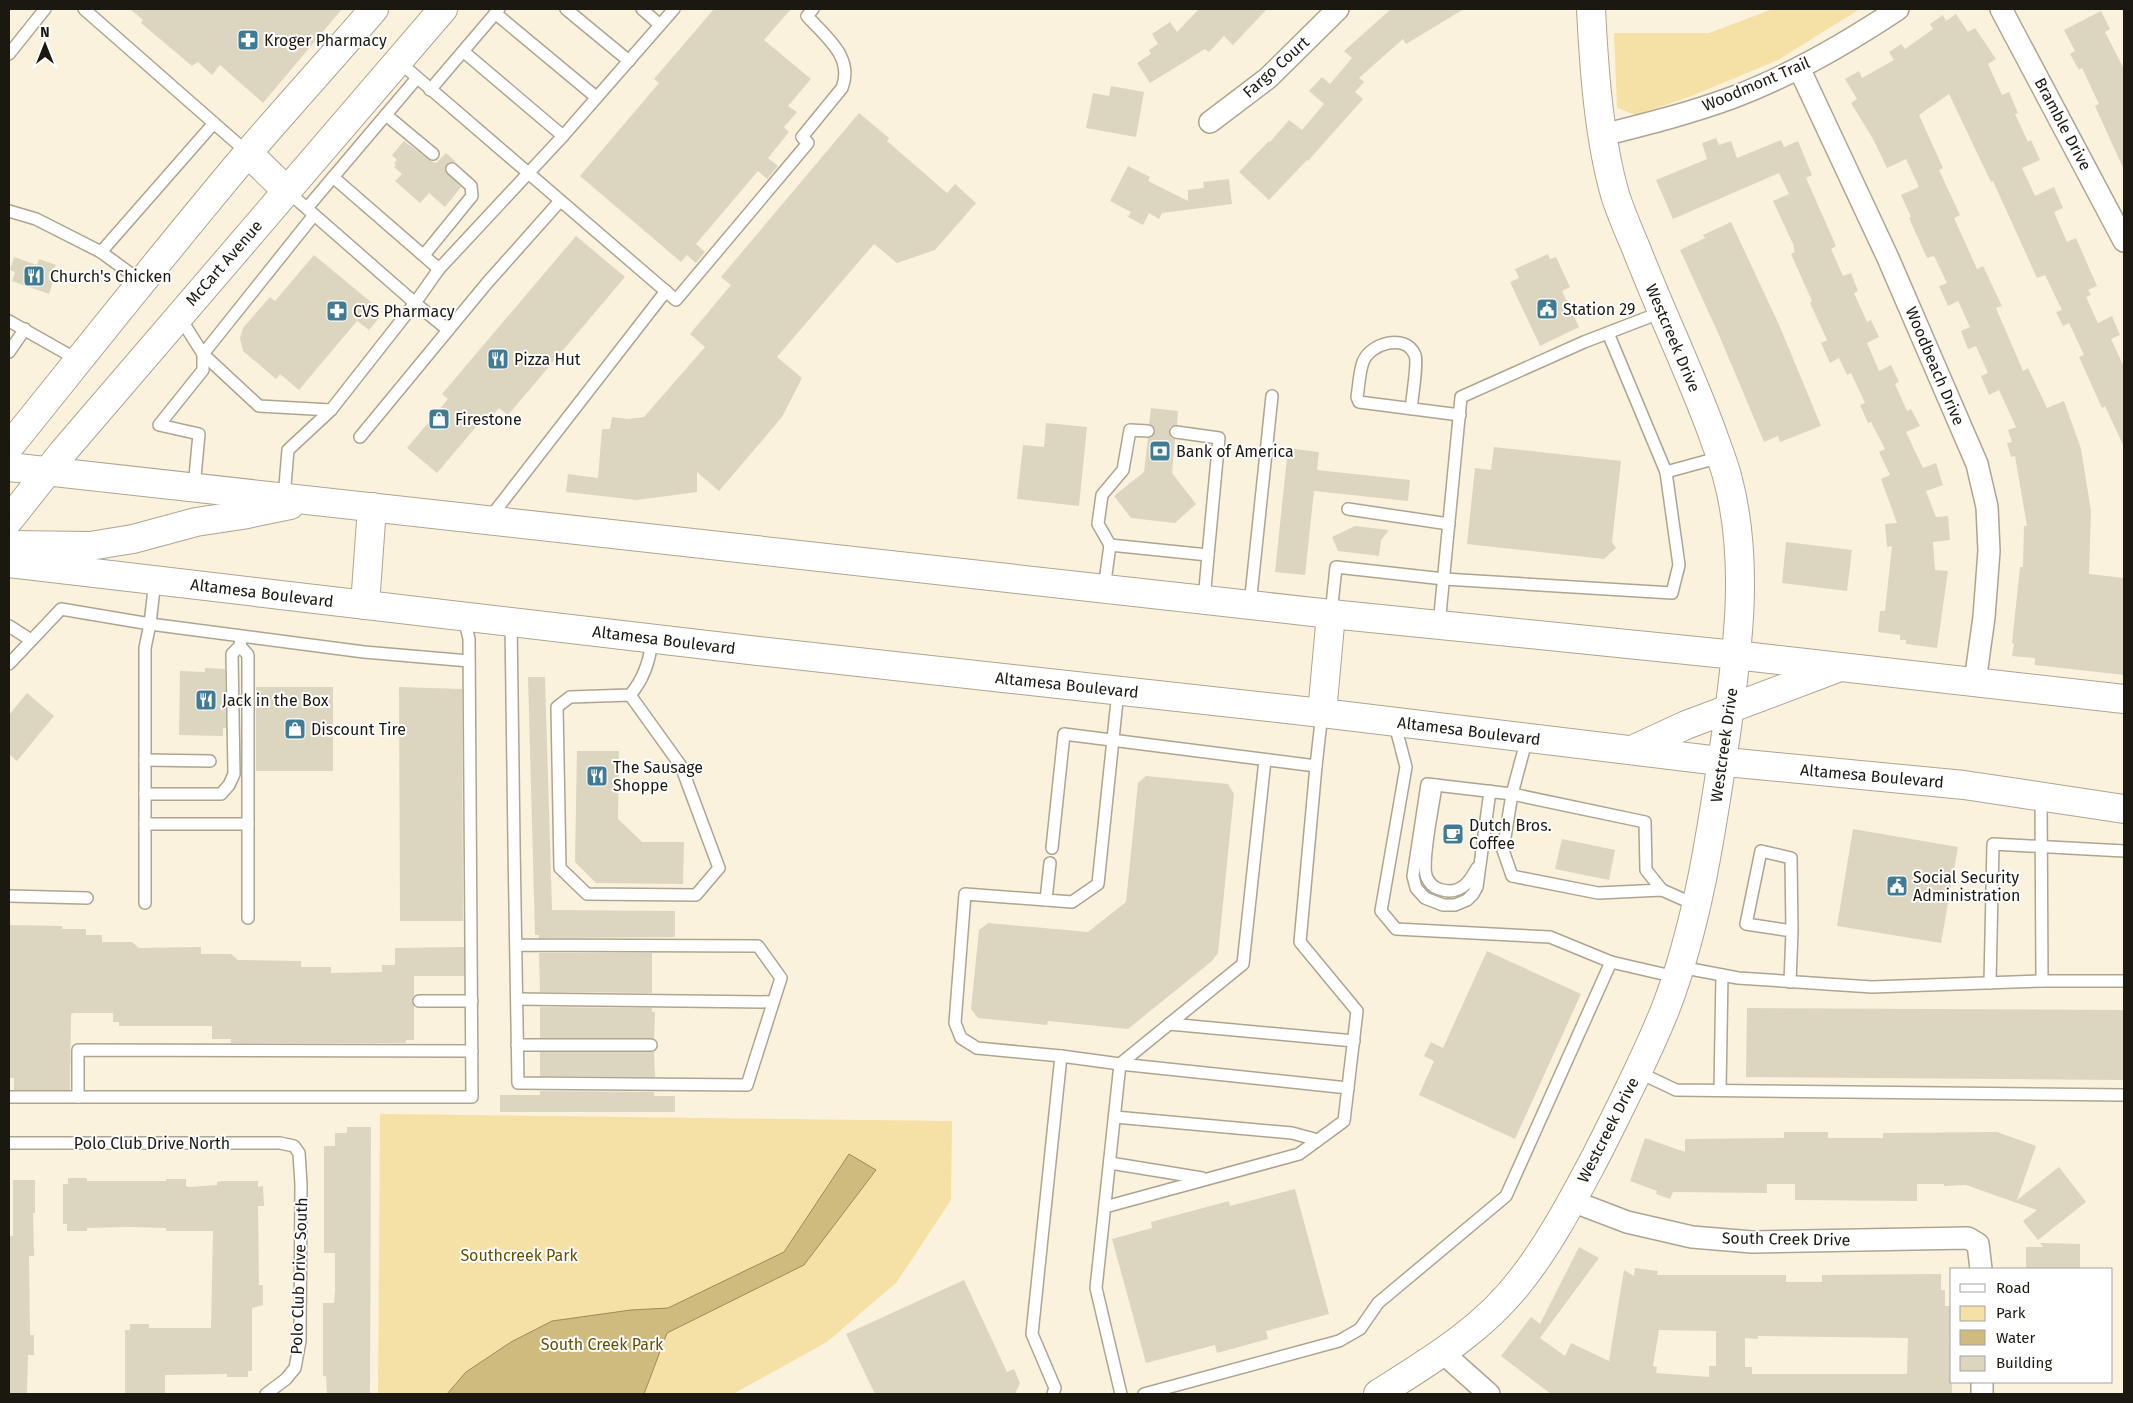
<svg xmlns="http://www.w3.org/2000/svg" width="2133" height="1403" font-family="'Fira Sans',sans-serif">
<rect width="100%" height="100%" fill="#faf2dd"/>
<g fill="#f5e1a6">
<polygon points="1773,9 1860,9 1778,60 1689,97 1636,115 1617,108 1614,33 1709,33"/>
<polygon points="380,1114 952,1121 951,1200 897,1282 827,1342 733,1394 378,1394"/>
</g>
<polygon fill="#d0bb7e" stroke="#9a8a5d" points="849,1154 876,1170 804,1265 667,1333 644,1394 447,1394 466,1372 511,1342 552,1321 631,1310 668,1308 784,1252"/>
<g fill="#dcd5c0" fill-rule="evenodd">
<polygon points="130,9 342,9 263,103 220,65 212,75 198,62 192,66 141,23 143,20"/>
<polygon points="714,9 791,9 764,40 811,79 788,106 797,112 784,127 789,132 768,158 778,166 767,179 758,171 696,244 705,252 696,263 687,255 681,262 580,176 659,83 654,79"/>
<polygon points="1199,9 1267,9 1233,45 1224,36 1209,52 1205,49 1150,83 1137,63 1151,54 1149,50 1158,44 1152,34 1170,22 1177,32"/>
<polygon points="1391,9 1464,9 1406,44 1403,39 1359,78 1364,82 1355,92 1363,99 1308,161 1307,160 1269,200 1239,172 1260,150 1269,141 1270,142 1289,120 1302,130 1324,104 1309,91 1322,77 1330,84 1352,58 1344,51"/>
<polygon points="2101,11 2110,29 2105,32 2124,69 2124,170 2095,106 2099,104 2082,68 2079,70 2070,54 2075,51 2064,30"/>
<polygon points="1956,14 1968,32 1975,28 1996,59 1988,64 2002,95 2009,92 2018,113 2015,114 2028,142 2031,140 2040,160 2022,168 2035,196 2054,187 2063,208 2054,212 2067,242 2076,238 2097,286 2088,290 2091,295 2086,297 2098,323 2112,316 2120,335 2111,339 2124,367 2124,447 2105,406 2102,408 2079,357 2084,355 2069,323 2063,326 2056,312 2062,310 2045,275 2037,278 1993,181 1991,182 1949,94 1919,115 1943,168 1939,170 1960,215 1954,218 1977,269 1983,266 2002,306 1996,308 2023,371 2028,368 2047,408 2064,401 2081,449 2091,511 2089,574 2124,578 2124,675 2035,665 2035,658 2012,656 2014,644 2012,643 2020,567 2023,567 2024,526 2027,526 2015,456 2011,457 2007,443 2012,442 2008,430 2016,427 1999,390 1989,395 1981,376 1988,373 1976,346 1968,349 1961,331 1970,327 1958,301 1948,306 1939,286 1947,283 1934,256 1927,258 1909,218 1911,217 1901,195 1919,187 1906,159 1887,168 1873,139 1851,103 1857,99 1845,79 1859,71 1862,78 1894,60 1889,52 1901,44 1905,49 1933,29 1930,24 1943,15 1946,21"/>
<polygon points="1111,86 1144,92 1136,137 1086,128 1093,93 1109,96"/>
<polygon points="859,113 889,138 887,141 947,193 955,184 976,203 935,250 897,263 874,244 777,357 802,378 782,417 719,491 697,472 697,492 637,500 566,492 568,474 598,478 602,429 610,429 612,417 628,419 644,417 705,347 690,334 731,285 721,277"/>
<polygon points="1716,138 1719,145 1731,141 1737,158 1781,140 1784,147 1798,141 1812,175 1806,178 1836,246 1831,249 1843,276 1851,273 1858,291 1854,293 1867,322 1871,320 1879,337 1867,343 1879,371 1891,365 1899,382 1895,384 1907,411 1911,409 1920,426 1906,432 1923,468 1936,463 1943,485 1926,491 1936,517 1948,516 1950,540 1933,542 1935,570 1948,571 1937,648 1906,644 1906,640 1900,640 1900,635 1878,632 1880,611 1885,611 1892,546 1887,547 1885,524 1897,523 1881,479 1890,475 1879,452 1885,449 1871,422 1868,423 1860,405 1865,403 1851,373 1847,375 1839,358 1830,363 1821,343 1827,340 1810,303 1812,301 1791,254 1795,252 1793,246 1794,246 1773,201 1789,194 1779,173 1673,219 1656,180 1707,159 1702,143"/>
<polygon points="404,141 431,161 436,163 446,153 456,162 447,164 445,171 461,187 445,207 429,193 420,203 395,181 402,174 394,167 396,165 394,163 397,160 392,155"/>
<polygon points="1128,166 1150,177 1148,181 1188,201 1188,190 1204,188 1203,182 1229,179 1232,204 1162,213 1159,219 1149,213 1143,225 1128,217 1131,212 1110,201"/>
<polygon points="1731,222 1780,327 1821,426 1780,442 1778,436 1764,442 1719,335 1680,250 1705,238 1703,235"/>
<polygon points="576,236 625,277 508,415 499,408 487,422 484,419 481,421 437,473 407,448 448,399 442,394"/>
<polygon points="1548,254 1550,259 1556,257 1570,287 1562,291 1579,327 1540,346 1510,282 1519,278 1515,269"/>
<polygon points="314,255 372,303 368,308 379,318 369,330 357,321 299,390 280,374 276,379 243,351 240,338 243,328 270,297 275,301"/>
<polygon points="14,257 37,265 39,259 56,265 53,271 56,271 49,294 12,281 15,272 10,270"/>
<polygon points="1151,408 1178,411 1177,425 1170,427 1169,431 1171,438 1175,439 1172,473 1196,504 1175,523 1131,518 1114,496 1144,472 1148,438 1152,437 1155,432 1154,427 1149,424"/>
<polygon points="1046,423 1087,427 1079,506 1017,499 1023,445 1044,447"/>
<polygon points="1494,447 1621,461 1612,542 1616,548 1604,559 1467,544 1475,468 1491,470"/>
<polygon points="1288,448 1319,452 1317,470 1410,480 1408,501 1314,491 1305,575 1275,572"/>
<polygon points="1355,526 1389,530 1381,540 1379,556 1338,551 1332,537"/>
<polygon points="1786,542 1852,550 1847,591 1782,583"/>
<polygon points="205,668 225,669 226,728 223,728 223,736 179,735 180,671 205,672"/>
<polygon points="528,677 545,677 552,910 675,911 675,937 539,938 539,935 535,935"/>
<rect x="256" y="687" width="77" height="84"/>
<polygon points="399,687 462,689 463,921 400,921"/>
<polygon points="27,693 54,716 17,761 9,754 9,715"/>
<polygon points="577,751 619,751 618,819 642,842 684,842 683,884 596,883 575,862"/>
<polygon points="1146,776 1228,784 1234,794 1218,953 1212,961 1128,1029 1048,1021 1047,1025 978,1018 971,1009 979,930 988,923 1088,932 1126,902 1138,783"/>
<polygon points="1853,829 1958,847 1941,943 1837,926"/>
<polygon points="1562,839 1615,850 1609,880 1555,869"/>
<polygon points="9,925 62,926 62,929 86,929 86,935 102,935 102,942 132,942 139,948 201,947 201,954 231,954 238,960 301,961 301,967 331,967 331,973 382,972 382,965 395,965 395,948 464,947 464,976 414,976 414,996 412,1001 414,1006 414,1040 406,1040 406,1043 231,1043 231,1039 212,1039 212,1026 119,1026 119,1022 113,1022 113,1013 74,1013 71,1014 70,1090 14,1090 14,1078 9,1078"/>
<polygon points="1487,951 1581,994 1515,1139 1419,1095 1434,1061 1424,1056 1431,1042 1443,1048"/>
<polygon points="539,953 652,953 652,993 540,992"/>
<polygon points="540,1007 652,1008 652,1012 655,1012 654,1038 540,1038"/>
<polygon points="1747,1008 2124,1010 2124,1080 1746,1077"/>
<polygon points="540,1052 654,1052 655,1077 540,1076"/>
<polygon points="540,1091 654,1092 654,1096 675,1096 675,1112 500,1112 500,1095 540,1095"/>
<polygon points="347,1127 371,1127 370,1394 327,1394 326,1376 323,1376 323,1303 334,1303 335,1291 335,1253 324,1253 324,1146 335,1146 335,1133 347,1133"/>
<polygon points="1784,1132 1828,1132 1828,1138 1883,1138 1883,1133 1997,1132 2036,1146 2017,1200 2059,1167 2086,1202 2038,1240 2023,1221 2037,1210 1966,1185 1944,1186 1944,1184 1917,1184 1917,1201 1795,1200 1795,1184 1767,1184 1767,1193 1673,1192 1670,1199 1656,1194 1657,1191 1630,1181 1645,1138 1685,1152 1685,1139 1784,1138"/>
<polygon points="68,1178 87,1178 87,1181 166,1181 166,1179 186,1179 186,1186 190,1187 217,1185 217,1182 223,1181 258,1181 258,1187 263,1186 264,1206 258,1206 259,1285 263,1285 263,1305 252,1308 252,1371 248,1371 248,1377 227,1377 227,1374 165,1375 165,1394 125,1394 125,1330 130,1330 130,1324 149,1324 149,1328 211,1328 213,1231 166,1231 166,1228 129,1227 87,1228 87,1231 67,1231 67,1224 63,1224 63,1184 68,1184"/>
<polygon points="13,1180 35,1180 35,1213 33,1213 34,1256 29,1256 30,1335 34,1335 34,1355 28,1355 27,1394 9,1394 9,1236 13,1236"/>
<polygon points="1295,1189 1329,1314 1266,1331 1268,1339 1217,1353 1215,1345 1146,1363 1112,1239 1152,1228 1151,1222 1229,1201 1230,1206"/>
<polygon points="2040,1243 2080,1244 2080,1269 2026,1269 2026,1247 2043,1247"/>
<path d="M1579 1247 1599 1258 1540 1338 1565 1356 1571 1343 1609 1361 1624 1270 1634 1276 1635 1268 1658 1271 1657 1275H1786V1282H1822V1275L1941 1274V1290H1945V1306H1952V1394H1551L1501 1356 1531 1317 1540 1324ZM1659 1330 1716 1331V1366H1709V1377L1656 1373 1657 1367 1653 1366ZM1758 1336 1908 1338 1907 1374H1752V1367H1745V1338L1758 1339Z"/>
<polygon points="964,1280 1007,1372 1014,1369 1020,1383 1015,1394 875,1394 846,1334"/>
</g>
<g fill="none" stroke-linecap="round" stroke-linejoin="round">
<g stroke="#aca591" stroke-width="14">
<g id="lane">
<polyline points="84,9 248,153"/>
<polyline points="566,9 629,61"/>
<polyline points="495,13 596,97"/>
<polyline points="660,25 674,9"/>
<polyline points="464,52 563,136"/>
<polyline points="9,54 45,9"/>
<path d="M398 61 676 300 808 143 802 137 842 88C854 57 826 37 807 16L813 9"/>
<polyline points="430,90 499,9"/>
<polyline points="386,115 433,154"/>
<polyline points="333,177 439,269"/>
<polyline points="287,191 415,303 439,269 563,136 660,25 642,9"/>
<polyline points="307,208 417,78"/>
<polyline points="9,211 36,219 101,252 142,282"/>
<polyline points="101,252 214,123"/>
<polyline points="424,255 472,196 471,186 452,169"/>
<polyline points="179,316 203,354 314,215"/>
<polyline points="9,321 78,360"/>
<polyline points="9,352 25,329"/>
<polyline points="203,354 259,406 331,410"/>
<path d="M1411 409C1412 399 1418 362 1415 355 1406 333 1370 343 1363 362 1359 373 1359 386 1357 397L1359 402 1460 415"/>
<polyline points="1176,432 1219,438 1208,555"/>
<polyline points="360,437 487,283 560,201"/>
<polyline points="1666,472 1721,457"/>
<polyline points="194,487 199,434 159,425 203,370 203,354"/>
<polyline points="284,497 288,450 331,410 415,303 448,330"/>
<polyline points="1348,509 1449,524"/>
<polyline points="489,519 666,291"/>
<polyline points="1110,545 1098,524 1102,495 1123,470 1130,430 1148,431"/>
<polyline points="1104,589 1110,545 1208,555 1204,600"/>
<polyline points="1250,605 1272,396"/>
<polyline points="1331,614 1336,567 1444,579 1672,593 1679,565 1666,472 1608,333"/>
<path d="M511 622C513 776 515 929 518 1083L747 1085 781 978 758 946 516 945"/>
<polyline points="1439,625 1461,397 1584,342 1662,312"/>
<polyline points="9,626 31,640"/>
<polyline points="240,646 248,655 248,918"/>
<polyline points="9,664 61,609 150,624 155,580"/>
<path d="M630 695 681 766 719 868 696 895 587 894 560 868 557 707 570 697 630 695C644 679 650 661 652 639"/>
<polyline points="1394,721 1406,767 1381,911 1396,929 1550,937 1611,962 1676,977"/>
<polyline points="1527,738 1512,794 1503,850 1512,876 1598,893 1662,890 1696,905"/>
<polyline points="145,760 210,761"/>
<path d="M1436 785C1434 804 1420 864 1427 878 1432 888 1439 890 1449 891 1464 891 1471 879 1477 868"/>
<polyline points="1490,791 1477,887 1473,894 1467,900 1455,905 1443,905 1425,898 1416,888 1413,876 1427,784 1512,794 1645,822 1646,870 1662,890"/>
<polyline points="145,794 221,794 229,785 234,774 232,654 240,646 241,639"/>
<polyline points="2041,797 2042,981 2124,981"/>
<polyline points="145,824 248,824"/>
<polyline points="1052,848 1064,734 1316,766 1322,713"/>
<polyline points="9,896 87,898"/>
<polyline points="1046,900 1050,863"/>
<polyline points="145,903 145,648 150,624 364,652 469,661"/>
<polyline points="1680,967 1738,978 1872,987 2042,981"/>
<polyline points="1790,982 1792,931 1791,858 1761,851 1746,924 1792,931"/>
<polyline points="1990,983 1993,844 2124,851"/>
<polyline points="517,999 773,1002"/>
<polyline points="419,1001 472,1001"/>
<polyline points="1169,1024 1354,1041"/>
<polyline points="517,1045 651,1045"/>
<polyline points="1061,1056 1120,1064 1243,964 1265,760"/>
<polyline points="1638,1072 1676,1090 2124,1095"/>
<polyline points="1720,1090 1722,975"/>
<polyline points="9,1097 472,1097 469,639 464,618"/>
<polyline points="78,1097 78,1050 472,1051"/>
<polyline points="1115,1117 1292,1133 1318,1140"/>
<polyline points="9,1143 280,1143 294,1146 299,1153 301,1184 300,1341 295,1368 286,1379 266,1394"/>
<polyline points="1110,1163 1202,1178"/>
<polyline points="1105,1207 1299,1154 1344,1121 1357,1011 1300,942 1316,766"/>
<polyline points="1053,1394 1055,1388 1032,1334 1061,1056 977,1048 961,1038 955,1023 965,894 1072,902 1098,884 1118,691"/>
<polyline points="1121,1394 1096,1288 1120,1064 1348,1088"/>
<polyline points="1144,1394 1339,1341 1360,1329 1378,1303 1506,1196 1611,962"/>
</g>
</g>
<g stroke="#aca591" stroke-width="24">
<g id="street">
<polyline points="2001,9 2124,241"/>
<polyline points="1799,68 1888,258 1977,464 1987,507 1989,551 1984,617 1975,682"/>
<polyline points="1210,122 1268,78 1338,9"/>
<path d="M1603 135C1647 124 1691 113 1734 97 1792 75 1847 43 1898 9"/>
<polyline points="1572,1201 1627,1222 1692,1237 1752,1242 1968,1238 1978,1244 1981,1269"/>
<polyline points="1443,1353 1489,1394"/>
<polyline points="1982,1382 1982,1394"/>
</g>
</g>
<g stroke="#aca591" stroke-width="30">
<g id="secondary">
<polyline points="248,153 287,191"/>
<path d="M9 447C88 349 166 250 247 154 289 105 332 58 374 9"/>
<polyline points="9,467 1331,614 1726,654 2124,699"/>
<polyline points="9,520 63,452 443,9"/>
<polyline points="9,545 90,546 133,539 196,522 242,515 290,505"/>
<polyline points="9,563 758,651 1322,713 1736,763 1964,785 2124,809"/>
<polyline points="365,605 372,507"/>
<polyline points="1322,713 1331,614"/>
<polyline points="1632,750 1686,725 1835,669"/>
<path d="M1378 1394C1430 1361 1483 1330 1521 1280 1551 1242 1573 1199 1596 1156 1620 1108 1645 1060 1665 1010 1699 922 1712 827 1726 734 1738 649 1750 560 1727 476 1723 461 1717 447 1712 432 1689 370 1660 310 1636 248 1629 232 1622 215 1616 198 1599 141 1594 69 1591 9"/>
</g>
</g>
<use href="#lane" stroke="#fff" stroke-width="11"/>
<use href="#street" stroke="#fff" stroke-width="21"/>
<use href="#secondary" stroke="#fff" stroke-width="28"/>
</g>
<defs>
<g id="pharmacy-square" transform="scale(1.125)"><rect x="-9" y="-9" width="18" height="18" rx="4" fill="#407b93" stroke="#fff"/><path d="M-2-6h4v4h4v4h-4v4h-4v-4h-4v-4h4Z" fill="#fff"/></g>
<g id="restaurant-square" transform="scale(1.125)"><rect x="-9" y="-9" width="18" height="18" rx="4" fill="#407b93" stroke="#fff"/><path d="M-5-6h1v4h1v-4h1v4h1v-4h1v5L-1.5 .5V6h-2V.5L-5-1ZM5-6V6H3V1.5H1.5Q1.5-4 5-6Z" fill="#fff"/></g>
<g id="civic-square" transform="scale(1.125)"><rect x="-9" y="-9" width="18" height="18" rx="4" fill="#407b93" stroke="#fff"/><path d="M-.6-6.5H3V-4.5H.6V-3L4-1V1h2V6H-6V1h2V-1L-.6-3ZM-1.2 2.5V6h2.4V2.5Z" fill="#fff"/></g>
<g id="shop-square" transform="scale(1.125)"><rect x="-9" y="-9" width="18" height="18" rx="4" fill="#407b93" stroke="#fff"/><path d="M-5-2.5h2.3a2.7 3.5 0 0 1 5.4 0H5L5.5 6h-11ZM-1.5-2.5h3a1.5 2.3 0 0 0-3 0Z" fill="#fff"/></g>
<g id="bank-square" transform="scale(1.125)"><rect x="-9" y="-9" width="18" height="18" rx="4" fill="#407b93" stroke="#fff"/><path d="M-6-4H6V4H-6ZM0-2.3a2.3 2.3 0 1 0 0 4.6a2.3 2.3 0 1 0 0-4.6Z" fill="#fff"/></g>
<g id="cafe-square" transform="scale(1.125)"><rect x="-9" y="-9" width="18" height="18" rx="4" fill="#407b93" stroke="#fff"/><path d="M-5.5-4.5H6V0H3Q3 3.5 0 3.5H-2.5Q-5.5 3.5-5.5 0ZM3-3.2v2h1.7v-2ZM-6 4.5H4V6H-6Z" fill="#fff"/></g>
</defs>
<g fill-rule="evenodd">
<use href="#pharmacy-square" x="248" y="40"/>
<use href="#restaurant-square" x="34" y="276"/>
<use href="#civic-square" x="1547" y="309"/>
<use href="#pharmacy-square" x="337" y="311"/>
<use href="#restaurant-square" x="498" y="359"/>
<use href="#shop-square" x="439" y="419"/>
<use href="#bank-square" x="1160" y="451"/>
<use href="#restaurant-square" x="206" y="700"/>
<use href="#shop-square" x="295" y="729"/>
<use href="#restaurant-square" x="597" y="776"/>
<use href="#cafe-square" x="1453" y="834"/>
<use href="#civic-square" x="1897" y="886"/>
</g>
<g text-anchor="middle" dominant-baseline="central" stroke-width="4" stroke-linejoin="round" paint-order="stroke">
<g font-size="16" fill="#1b1810" stroke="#fff" text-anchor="start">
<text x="264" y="40">Kroger Pharmacy</text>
<text x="50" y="276">Church's Chicken</text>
<text x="1563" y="309">Station 29</text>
<text x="353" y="311">CVS Pharmacy</text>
<text x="514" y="359">Pizza Hut</text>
<text x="455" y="419">Firestone</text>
<text x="1176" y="451">Bank of America</text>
<text x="222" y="700">Jack in the Box</text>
<text x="311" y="729">Discount Tire</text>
<text x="613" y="767">The Sausage<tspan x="613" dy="18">Shoppe</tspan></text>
<text x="1469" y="825">Dutch Bros.<tspan x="1469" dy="18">Coffee</tspan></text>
<text x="1913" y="877">Social Security<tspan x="1913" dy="18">Administration</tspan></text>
</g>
<g font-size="16" fill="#1b1810" stroke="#fff">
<text transform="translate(1276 67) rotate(-42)">Fargo Court</text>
<text transform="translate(1756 84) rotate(-23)">Woodmont Trail</text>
<text transform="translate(2063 124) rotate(62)">Bramble Drive</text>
<text transform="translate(224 263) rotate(-49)">McCart Avenue</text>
<text transform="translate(1673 338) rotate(67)">Westcreek Drive</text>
<text transform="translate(1935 366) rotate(67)">Woodbeach Drive</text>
<text transform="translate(262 593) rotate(7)">Altamesa Boulevard</text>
<text transform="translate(664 640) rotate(7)">Altamesa Boulevard</text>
<text transform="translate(1067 685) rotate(6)">Altamesa Boulevard</text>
<text transform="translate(1469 731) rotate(7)">Altamesa Boulevard</text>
<text transform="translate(1724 745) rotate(-82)">Westcreek Drive</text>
<text transform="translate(1872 776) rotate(5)">Altamesa Boulevard</text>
<text transform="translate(1608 1130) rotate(-63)">Westcreek Drive</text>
<text x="152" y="1143">Polo Club Drive North</text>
<text transform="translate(1786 1239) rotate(1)">South Creek Drive</text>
<text transform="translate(299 1276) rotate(-88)">Polo Club Drive South</text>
</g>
<g font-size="16" fill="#644f00" stroke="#fff">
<text x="519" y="1255">Southcreek Park</text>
<text x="602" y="1344">South Creek Park</text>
</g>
</g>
<rect width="2133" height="1403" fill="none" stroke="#1b1810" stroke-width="20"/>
<rect x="1950" y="1268" width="162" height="115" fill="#ffffff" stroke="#a4a39f"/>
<rect x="1960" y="1284" width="25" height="8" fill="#ffffff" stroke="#a4a39f"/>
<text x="1996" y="1293" font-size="15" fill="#1b1810">Road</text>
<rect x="1960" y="1306" width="25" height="15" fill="#f5e1a6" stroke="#a4a39f"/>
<text x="1996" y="1318" font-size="15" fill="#1b1810">Park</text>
<rect x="1960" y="1330" width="25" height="15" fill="#d0bb7e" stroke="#a4a39f"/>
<text x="1996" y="1343" font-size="15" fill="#1b1810">Water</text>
<rect x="1960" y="1356" width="25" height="15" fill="#dcd5c0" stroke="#a4a39f"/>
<text x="1996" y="1368" font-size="15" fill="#1b1810">Building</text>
<g transform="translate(45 45)" stroke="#ffffff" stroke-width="4" paint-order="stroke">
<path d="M0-4L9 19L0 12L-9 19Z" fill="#1b1810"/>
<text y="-8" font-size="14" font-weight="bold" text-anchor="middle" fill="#1b1810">N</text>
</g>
</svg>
